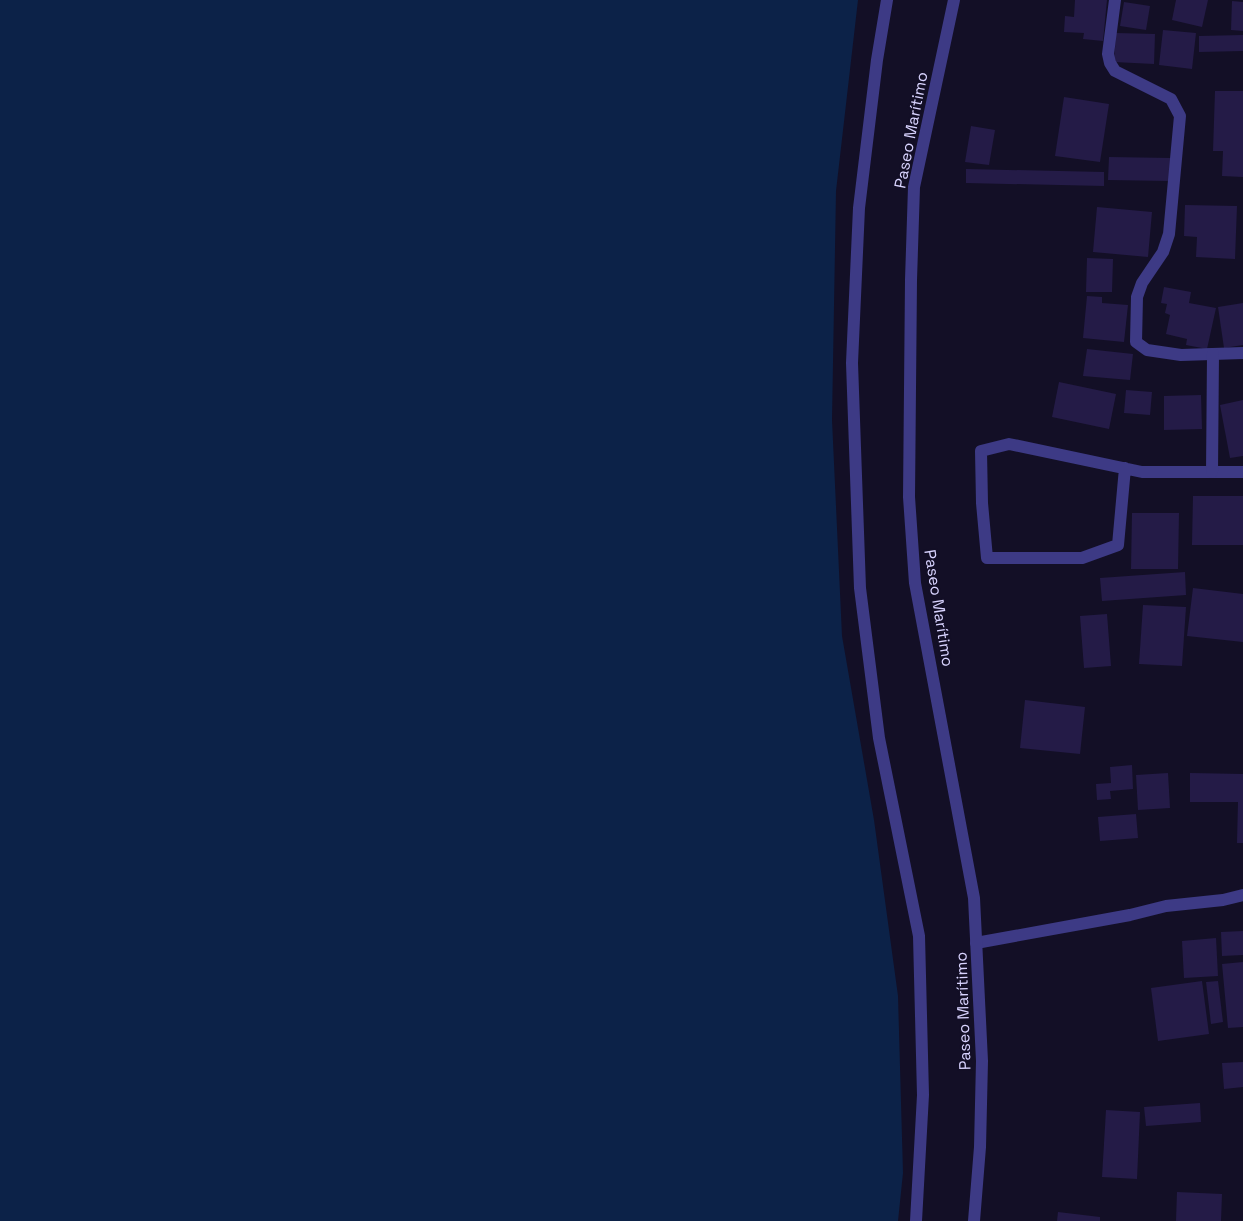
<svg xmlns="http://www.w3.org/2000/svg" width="1243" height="1221" font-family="'Space Grotesk',sans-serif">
<rect width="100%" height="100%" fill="#130f26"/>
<polygon fill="#0c2248" points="0,0 858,0 836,191 832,420 842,636 874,820 898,996 903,1173 898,1221 0,1221"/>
<g fill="#241b47">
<polygon points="1075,0 1107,0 1103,41 1083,39 1084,33 1064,32 1065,16 1074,17"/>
<polygon points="1176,0 1208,0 1202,27 1172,20"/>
<polygon points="1232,1 1243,2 1243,31 1231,30"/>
<polygon points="1124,2 1150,6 1146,30 1120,26"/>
<polygon points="1163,30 1196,33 1192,69 1159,65"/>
<polygon points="1116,33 1155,34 1154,64 1114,62"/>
<polygon points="1243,35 1243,51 1199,52 1199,36"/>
<polygon points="1215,91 1243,91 1243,177 1222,176 1223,151 1213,151"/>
<polygon points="1064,97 1109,104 1100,162 1055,156"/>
<polygon points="971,126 995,130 989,165 965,162"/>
<polygon points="1109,157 1171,158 1170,181 1108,180"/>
<polygon points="966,169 1104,172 1104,186 966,183"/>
<polygon points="1185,205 1237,206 1235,259 1196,257 1197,237 1184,236"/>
<polygon points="1097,207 1152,212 1148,257 1093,252"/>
<polygon points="1087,258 1113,259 1112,292 1086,292"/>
<polygon points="1164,287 1191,292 1189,303 1216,308 1207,349 1186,345 1187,339 1166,334 1170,315 1165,313 1167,304 1161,303"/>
<polygon points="1087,296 1102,297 1102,303 1128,305 1124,342 1083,338"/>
<polygon points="1243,303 1243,345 1224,348 1218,307"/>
<polygon points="1087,349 1133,354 1130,380 1083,376"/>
<polygon points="1059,382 1116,394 1109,429 1052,417"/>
<polygon points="1126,390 1152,392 1150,415 1124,413"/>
<polygon points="1201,395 1202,429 1164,430 1164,396"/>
<polygon points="1243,400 1243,456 1230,458 1220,405"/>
<polygon points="1193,496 1243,496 1243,545 1192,545"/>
<polygon points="1132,513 1179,513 1178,569 1131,569"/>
<polygon points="1185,572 1186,595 1102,601 1100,578"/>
<polygon points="1193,588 1243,594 1243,642 1187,636"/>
<polygon points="1143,605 1186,607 1182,666 1139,664"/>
<polygon points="1107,614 1111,666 1084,668 1080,616"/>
<polygon points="1025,700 1085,707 1080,754 1020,748"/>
<polygon points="1132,765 1133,789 1110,791 1111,799 1097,800 1096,784 1111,783 1110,767"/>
<polygon points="1168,773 1170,808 1138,810 1136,775"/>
<polygon points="1190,773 1243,774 1243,843 1237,843 1238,802 1190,802"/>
<polygon points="1136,814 1138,838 1100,841 1098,817"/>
<polygon points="1243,931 1243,955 1222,956 1221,932"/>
<polygon points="1216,938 1218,976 1184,978 1182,941"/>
<polygon points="1243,962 1243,1027 1228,1028 1222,964"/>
<polygon points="1202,981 1209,1034 1158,1041 1151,988"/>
<polygon points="1218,981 1223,1022 1211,1024 1206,982"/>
<polygon points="1243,1062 1243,1087 1224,1089 1222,1063"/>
<polygon points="1200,1103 1201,1122 1146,1126 1144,1107"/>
<polygon points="1106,1110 1140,1112 1137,1179 1102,1177"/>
<polygon points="1177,1192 1222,1194 1221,1221 1176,1221"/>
<polygon points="1058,1212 1100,1217 1100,1221 1057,1221"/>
</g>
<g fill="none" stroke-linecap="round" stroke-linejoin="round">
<polyline stroke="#3d3a85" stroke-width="12" points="887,0 877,60 859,208 852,363 860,588 879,738 919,936 923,1095 916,1221"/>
<g stroke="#3d3a85" stroke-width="12">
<polyline points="1115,0 1108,54 1110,63 1115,71 1171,99 1180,116 1169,234 1163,252 1142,283 1137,297 1136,342 1147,350 1181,355 1243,353"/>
<polyline points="1125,468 1118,545 1082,558 987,558 982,503 981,451 1009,444 1142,472 1243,472"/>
<polyline points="1212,472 1213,354"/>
<polyline points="976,943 1130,915 1166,906 1223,900 1243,895"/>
</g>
<polyline stroke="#3d3a85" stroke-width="12" points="954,0 914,187 911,280 909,497 915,583 974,898 982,1061 980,1147 974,1221"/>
</g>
<g text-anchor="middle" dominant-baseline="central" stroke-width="4" stroke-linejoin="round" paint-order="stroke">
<g font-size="16" fill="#d9d4ff" stroke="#130f26">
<text transform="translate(911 130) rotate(-79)">Paseo Marítimo</text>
<text transform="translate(939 608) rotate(81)">Paseo Marítimo</text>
<text transform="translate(963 1011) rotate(-92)">Paseo Marítimo</text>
</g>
</g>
</svg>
